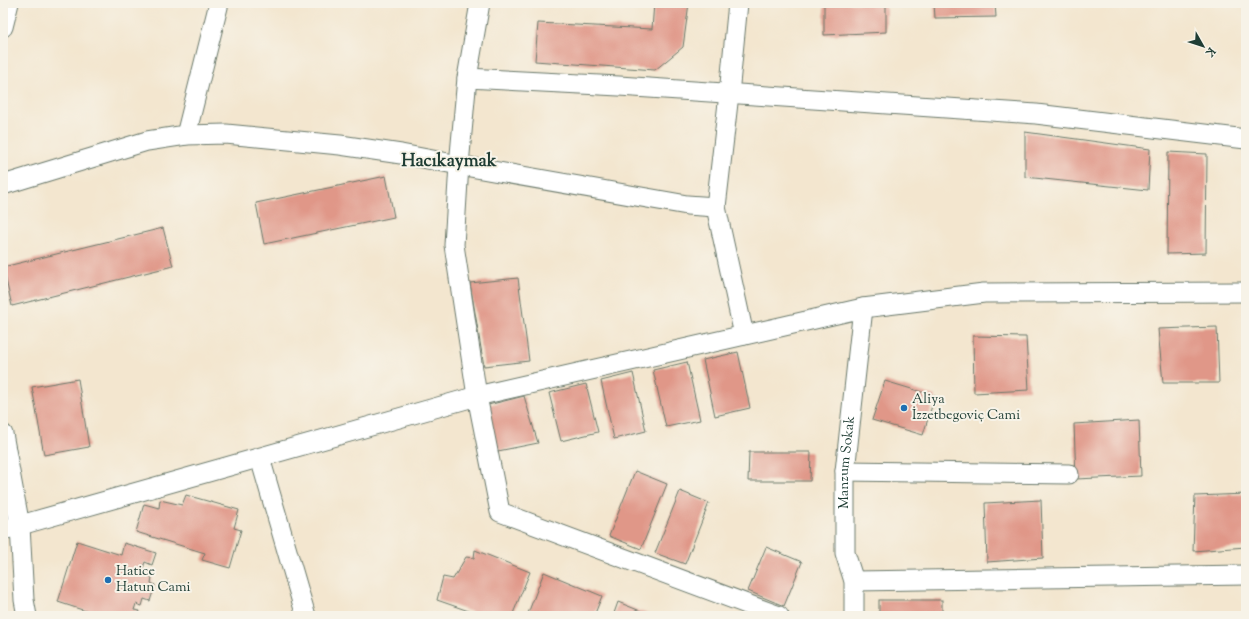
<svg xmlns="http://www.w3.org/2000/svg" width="1249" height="619" font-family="'Sorts Mill Goudy',serif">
<rect width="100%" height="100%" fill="#f7f3e8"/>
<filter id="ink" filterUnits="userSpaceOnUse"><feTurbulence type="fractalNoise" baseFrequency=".025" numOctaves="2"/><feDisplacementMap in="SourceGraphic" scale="8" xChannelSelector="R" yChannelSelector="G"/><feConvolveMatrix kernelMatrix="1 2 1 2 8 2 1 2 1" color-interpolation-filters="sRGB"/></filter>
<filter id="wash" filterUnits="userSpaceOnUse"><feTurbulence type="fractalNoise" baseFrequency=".012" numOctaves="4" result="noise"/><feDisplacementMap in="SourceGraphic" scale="16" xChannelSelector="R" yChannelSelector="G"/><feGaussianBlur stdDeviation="0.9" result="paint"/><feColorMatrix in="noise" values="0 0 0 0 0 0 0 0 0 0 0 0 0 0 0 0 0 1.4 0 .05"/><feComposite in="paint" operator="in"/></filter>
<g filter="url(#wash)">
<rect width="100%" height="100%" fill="#f3e6cf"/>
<g id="blocks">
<g fill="#e09788">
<polygon points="654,3 689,3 683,47 655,70 535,61 538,23 652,29"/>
<polygon points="824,3 886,3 886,32 824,35"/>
<polygon points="934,3 995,3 996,17 935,18"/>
<polygon points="1025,132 1150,149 1148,190 1025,177"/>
<polygon points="1168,152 1207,154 1206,253 1167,254"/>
<polygon points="386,176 394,217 264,244 256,203"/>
<polygon points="163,228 173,266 12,306 3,267"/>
<polygon points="518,278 529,361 484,366 470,283"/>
<polygon points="1217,327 1219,383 1163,383 1158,329"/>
<polygon points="973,336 1026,337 1029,390 974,393"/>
<polygon points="738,352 750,408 715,416 703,360"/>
<polygon points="687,362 700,420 666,427 653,370"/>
<polygon points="633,373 646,431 614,439 601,381"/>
<polygon points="78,379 89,447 44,455 32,387"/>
<polygon points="885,381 935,396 923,435 872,420"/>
<polygon points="586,384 598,432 561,441 549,393"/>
<polygon points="524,396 538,443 498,451 484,406"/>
<polygon points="1139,420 1141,476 1076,479 1074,424"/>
<polygon points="749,452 811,452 810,481 748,481"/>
<polygon points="635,471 667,484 641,549 609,536"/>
<polygon points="680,491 709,503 685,564 655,553"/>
<polygon points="1246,494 1246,547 1193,551 1195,496"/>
<polygon points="186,495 239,510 234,528 241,530 230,568 202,560 205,553 136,532 144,504 159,508 160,500 182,505"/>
<polygon points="1041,500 1043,558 987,562 985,503"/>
<polygon points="77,541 121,555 124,543 156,553 152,565 145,562 141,574 152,577 151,583 155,585 150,601 144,599 142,606 136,604 134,610 140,611 138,616 101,616 58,602"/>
<polygon points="766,547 802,562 784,606 748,591"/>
<polygon points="475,550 530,572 512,616 483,616 437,600 443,577 453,579 466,557 474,558"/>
<polygon points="544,572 602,596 594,616 527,616"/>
<rect x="879" y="600" width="63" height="16"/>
<polygon points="618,602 653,616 613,616"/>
</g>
</g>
</g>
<g filter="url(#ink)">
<use href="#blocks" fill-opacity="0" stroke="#69786a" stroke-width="1"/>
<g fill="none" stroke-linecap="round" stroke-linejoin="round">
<g stroke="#69786a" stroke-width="21">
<g id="minor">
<polyline points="480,3 467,78 459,165 454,245 477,396 500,512 779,616"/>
<polyline points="738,3 729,94 716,207 744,335"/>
<polyline points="3,27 9,3"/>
<polyline points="467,78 619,86 1036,114 1246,139"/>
<polyline points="186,135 219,3"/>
<polyline points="3,185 147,141 186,135 226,134 340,145 401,154 459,165 687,205 716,207"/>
<polyline points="3,434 20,526 24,600 27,616"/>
<polyline points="260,458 306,616"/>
<polyline points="845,471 1069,474"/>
<polyline points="3,530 477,396 863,308 984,293 1246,292"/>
<polyline points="854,581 1246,575"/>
<path id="s1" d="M854 616V581L845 553V471L863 308"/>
</g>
</g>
<use href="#minor" stroke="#fff" stroke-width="19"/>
</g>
</g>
<g fill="#1f6fb2" stroke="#f7f3e8" stroke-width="1.5">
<circle cx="904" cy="408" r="4"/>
<circle cx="108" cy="580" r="4"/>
</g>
<g text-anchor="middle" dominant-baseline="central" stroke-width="4" stroke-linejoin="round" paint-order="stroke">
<g font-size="14" fill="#1f3d34" stroke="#f7f3e8" text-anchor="start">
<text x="912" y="400">Aliya<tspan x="912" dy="16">İzzetbegoviç Cami</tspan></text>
<text x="116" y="572">Hatice<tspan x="116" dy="16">Hatun Cami</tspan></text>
</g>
<g font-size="14" fill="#1f3d34" stroke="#f7f3e8">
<text stroke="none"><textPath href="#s1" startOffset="155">Manzum Sokak</textPath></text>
</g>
<g font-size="18" font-weight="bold" fill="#1f3d34" stroke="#f7f3e8">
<text x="449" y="162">Hacıkaymak</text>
</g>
</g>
<rect width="1249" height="619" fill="none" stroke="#f7f3e8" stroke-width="16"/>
<g transform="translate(1203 46) rotate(129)" stroke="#f7f3e8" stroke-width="3" paint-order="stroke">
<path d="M0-3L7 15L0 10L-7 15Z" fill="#1f3d34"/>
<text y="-6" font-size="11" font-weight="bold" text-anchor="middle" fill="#1f3d34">K</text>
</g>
</svg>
